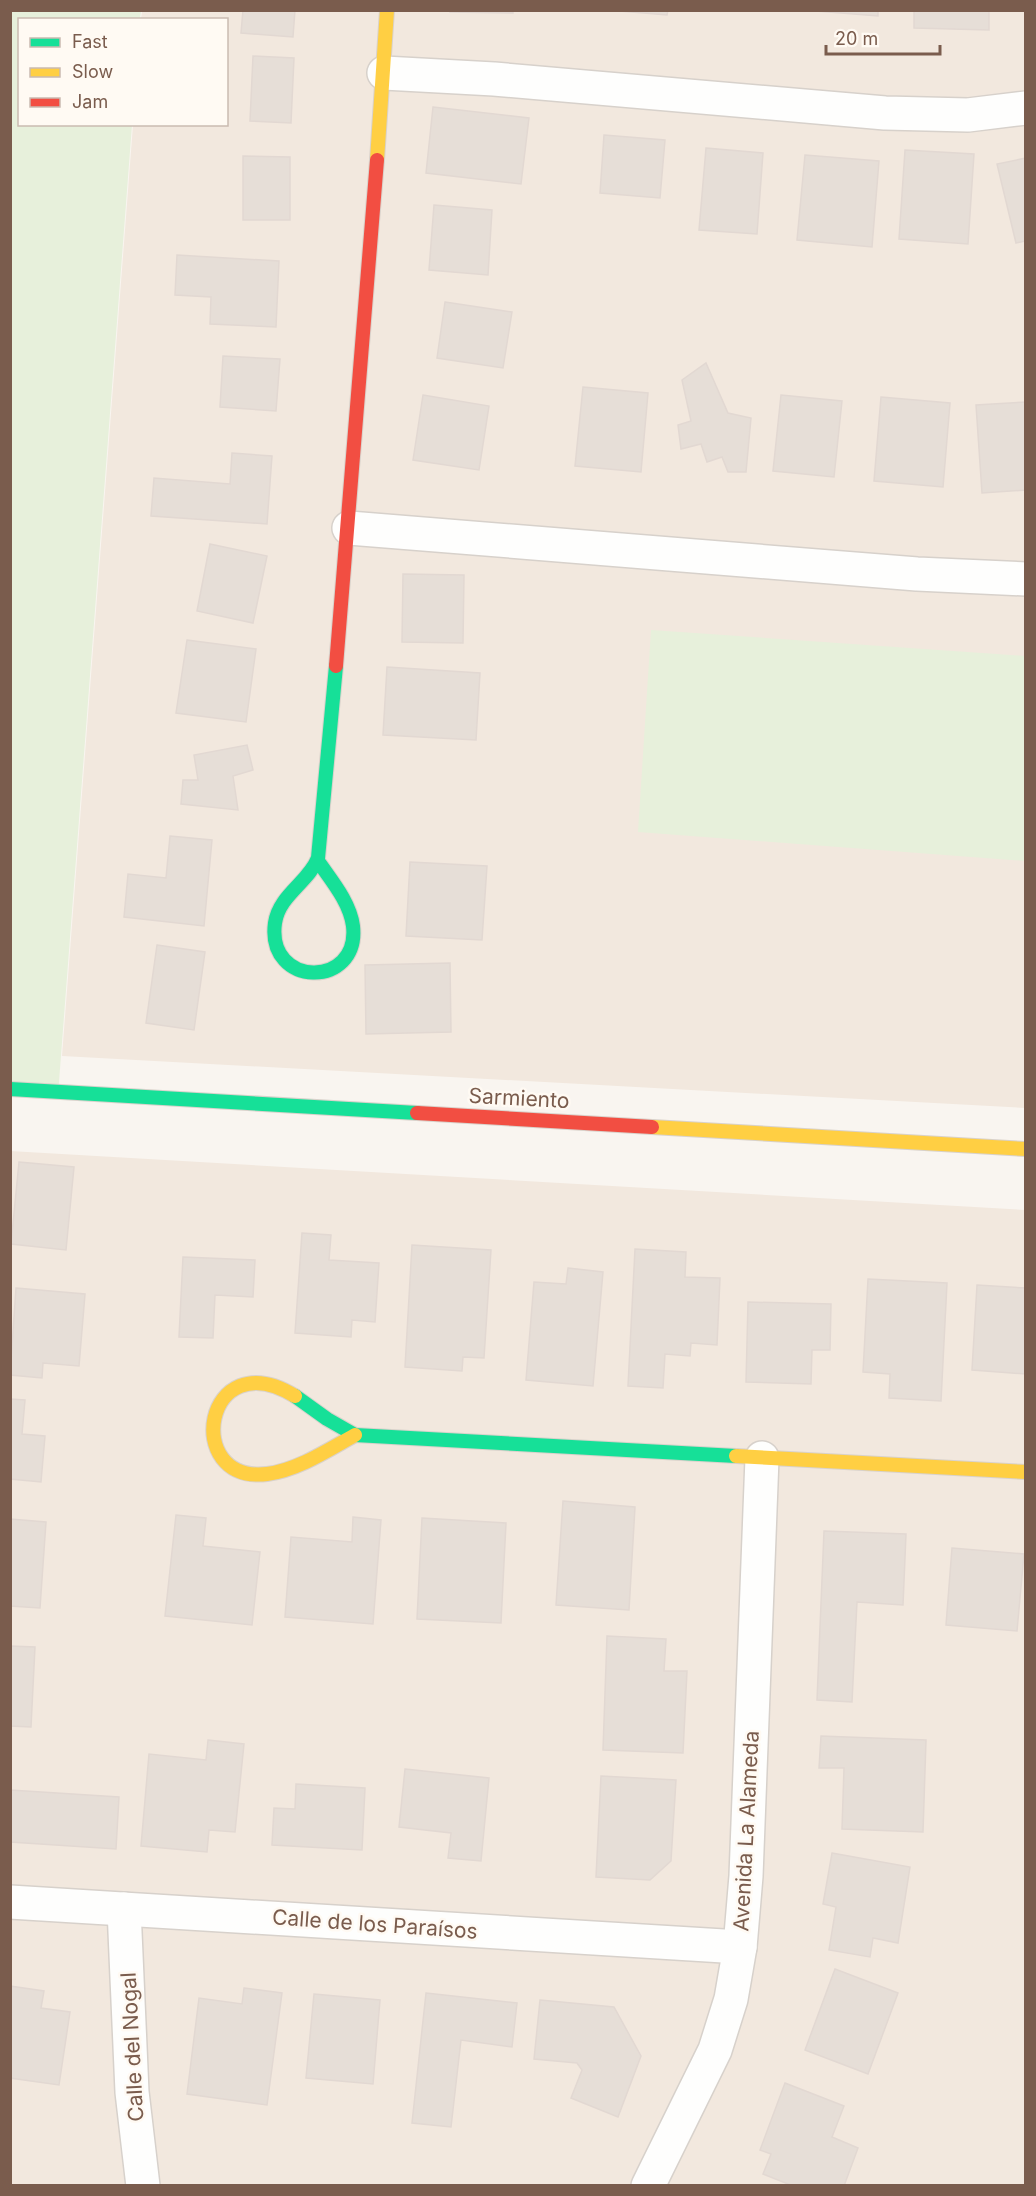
<svg xmlns="http://www.w3.org/2000/svg" width="1036" height="2196" font-family="Inter,sans-serif">
<rect width="100%" height="100%" fill="#f9f5f0"/>
<g fill="#f2e8de">
<polygon points="142,11 1025,11 1025,1108 62,1056 133,125 226,124 226,20 141,19"/>
<polygon points="10,1151 1025,1210 1025,2185 11,2185"/>
</g>
<g fill="#e7f0db">
<polygon points="10,11 141,11 140,19 20,20 20,124 132,125 58,1095 10,1093"/>
<polygon points="651,630 1025,656 1025,861 638,832"/>
</g>
<g fill="#e6ded7" stroke="#e2d8d2" stroke-width="1.5">
<polygon points="243,10 295,10 293,37 241,33"/>
<polygon points="450,10 513,10 513,13 450,12"/>
<polygon points="607,10 668,10 667,15"/>
<polygon points="803,10 878,10 878,16"/>
<polygon points="914,10 989,10 989,30 914,28"/>
<polygon points="253,56 294,58 291,123 250,121"/>
<polygon points="433,107 529,118 521,184 426,173"/>
<polygon points="604,135 665,140 660,198 600,193"/>
<polygon points="706,148 763,153 757,234 699,230"/>
<polygon points="905,150 974,154 968,244 899,239"/>
<polygon points="805,155 879,161 872,247 797,240"/>
<polygon points="243,156 290,157 290,220 243,220"/>
<polygon points="1026,158 1026,241 1016,243 997,164"/>
<polygon points="434,205 492,210 488,275 429,270"/>
<polygon points="177,255 279,261 276,327 210,324 211,297 175,295"/>
<polygon points="445,302 512,312 503,368 437,358"/>
<polygon points="223,356 280,359 276,411 220,407"/>
<polygon points="706,363 728,413 751,418 746,472 728,472 722,457 707,462 701,444 681,449 678,425 691,421 682,380"/>
<polygon points="583,387 648,393 641,472 575,466"/>
<polygon points="423,395 489,406 479,470 413,460"/>
<polygon points="781,395 842,401 834,477 773,471"/>
<polygon points="881,397 950,403 943,487 874,481"/>
<polygon points="1026,402 1026,490 982,493 976,405"/>
<polygon points="232,453 272,456 267,524 151,516 154,478 230,484"/>
<polygon points="210,544 267,556 253,623 197,611"/>
<polygon points="403,574 464,575 463,643 402,642"/>
<polygon points="187,640 256,649 246,722 176,713"/>
<polygon points="387,667 480,673 476,740 383,735"/>
<polygon points="247,745 253,770 233,776 238,810 181,804 183,780 198,780 194,755"/>
<polygon points="170,836 212,840 204,926 124,917 128,874 166,878"/>
<polygon points="410,862 487,866 482,940 406,936"/>
<polygon points="157,945 205,952 194,1030 146,1023"/>
<polygon points="450,963 451,1032 366,1034 365,965"/>
<polygon points="19,1162 74,1167 66,1250 11,1244"/>
<polygon points="302,1233 331,1235 329,1260 379,1263 375,1322 352,1320 351,1337 295,1333"/>
<polygon points="412,1245 491,1250 484,1358 463,1357 462,1371 405,1367"/>
<polygon points="635,1249 686,1252 685,1277 720,1278 717,1345 691,1343 690,1356 665,1354 663,1388 628,1386"/>
<polygon points="183,1257 255,1260 253,1297 215,1295 213,1338 179,1337"/>
<polygon points="568,1268 603,1272 593,1386 526,1380 534,1282 566,1284"/>
<polygon points="868,1279 947,1283 941,1401 889,1398 890,1374 863,1372"/>
<polygon points="977,1285 1026,1288 1026,1374 972,1370"/>
<polygon points="16,1288 85,1294 79,1366 43,1363 42,1378 10,1375"/>
<polygon points="748,1302 831,1304 830,1350 812,1350 811,1384 746,1382"/>
<polygon points="10,1399 25,1400 22,1434 45,1436 41,1482 10,1479"/>
<polygon points="563,1501 635,1507 629,1610 556,1605"/>
<polygon points="176,1515 206,1518 203,1546 260,1552 252,1625 165,1616"/>
<polygon points="353,1517 381,1520 373,1624 285,1617 291,1537 352,1542"/>
<polygon points="422,1518 506,1523 501,1623 417,1619"/>
<polygon points="10,1519 46,1522 40,1608 10,1606"/>
<polygon points="824,1531 906,1534 903,1605 857,1602 852,1702 817,1700"/>
<polygon points="952,1548 1024,1554 1017,1631 946,1625"/>
<polygon points="607,1636 666,1639 664,1671 687,1671 683,1753 603,1750"/>
<polygon points="10,1646 35,1647 31,1727 10,1726"/>
<polygon points="821,1736 926,1740 923,1832 842,1829 844,1768 819,1768"/>
<polygon points="208,1740 244,1744 235,1832 209,1830 207,1852 141,1846 149,1754 206,1760"/>
<polygon points="405,1769 489,1778 481,1861 448,1858 451,1833 399,1827"/>
<polygon points="601,1776 676,1780 671,1861 650,1880 596,1877"/>
<polygon points="296,1784 365,1788 362,1850 272,1845 274,1808 295,1809"/>
<polygon points="10,1790 119,1797 116,1849 10,1842"/>
<polygon points="832,1853 910,1867 898,1943 873,1938 870,1957 829,1950 836,1907 823,1904"/>
<polygon points="835,1969 898,1993 868,2074 805,2050"/>
<polygon points="10,1986 44,1991 41,2008 70,2012 59,2085 10,2078"/>
<polygon points="244,1988 282,1993 267,2105 187,2094 199,1998 242,2004"/>
<polygon points="426,1993 517,2003 512,2047 461,2040 451,2127 412,2123"/>
<polygon points="314,1994 380,2000 373,2084 306,2078"/>
<polygon points="540,2000 614,2007 641,2056 618,2117 571,2098 582,2070 577,2063 534,2059"/>
<polygon points="785,2083 844,2106 832,2137 858,2148 844,2186 793,2186 763,2174 771,2154 760,2150"/>
</g>
<g fill="none" stroke-linecap="round" stroke-linejoin="round">
<g stroke="#d7d1cb" stroke-width="36">
<g id="street">
<polyline points="384,73 494,79 885,113 968,115 1026,108"/>
<polyline points="349,528 917,574 1026,579"/>
<polyline points="10,1902 740,1947"/>
<polyline points="124,1909 132,2092 143,2186"/>
<polyline points="648,2186 715,2050 731,1999 740,1947 746,1876 762,1458"/>
</g>
</g>
<g stroke="#d9d2cb" stroke-width="16">
<g id="fast">
<path d="M318 861C331 880 350 902 353 926 360 989 266 988 275 923 279 895 309 882 318 858L336 666"/>
<polyline points="10,1089 417,1113"/>
<polyline points="295,1396 327,1419 355,1435 736,1456"/>
</g>
</g>
<g stroke="#d9d2cb" stroke-width="16">
<g id="slow">
<polyline points="377,160 387,10"/>
<polyline points="652,1127 1026,1149"/>
<path d="M295 1396C204 1340 181 1484 267 1474 298 1470 328 1450 355 1435"/>
<polyline points="736,1456 1026,1472"/>
</g>
</g>
<g stroke="#d9d2cb" stroke-width="16">
<g id="jam">
<polyline points="336,666 377,160"/>
<polyline points="417,1113 652,1127"/>
</g>
</g>
<use href="#street" stroke="#fefefd" stroke-width="33"/>
<use href="#fast" stroke="#16e098" stroke-width="14"/>
<use href="#slow" stroke="#ffcf43" stroke-width="14"/>
<use href="#jam" stroke="#f24e42" stroke-width="14"/>
</g>
<g text-anchor="middle" dominant-baseline="central" stroke-width="5" stroke-linejoin="round" paint-order="stroke">
<g font-size="21" fill="#7a5c4d" stroke="#fffaf3">
<text transform="translate(519 1098) rotate(3)">Sarmiento</text>
<text transform="translate(746 1831) rotate(-87)">Avenida La Alameda</text>
<text transform="translate(375 1924) rotate(4)">Calle de los Paraísos</text>
<text transform="translate(132 2047) rotate(-93)">Calle del Nogal</text>
</g>
</g>
<rect width="1036" height="2196" fill="none" stroke="#7a5c4d" stroke-width="24"/>
<rect x="18" y="18" width="210" height="108" fill="#fffaf3" stroke="#cabbb1" stroke-width="1.5"/>
<rect x="30" y="38" width="30" height="9" fill="#16e098" stroke="#cabbb1" stroke-width="1.5"/>
<text x="72" y="48" font-size="18" fill="#7a5c4d">Fast</text>
<rect x="30" y="68" width="30" height="9" fill="#ffcf43" stroke="#cabbb1" stroke-width="1.5"/>
<text x="72" y="78" font-size="18" fill="#7a5c4d">Slow</text>
<rect x="30" y="98" width="30" height="9" fill="#f24e42" stroke="#cabbb1" stroke-width="1.5"/>
<text x="72" y="108" font-size="18" fill="#7a5c4d">Jam</text>
<path d="M826 45v9h114v-9" fill="none" stroke="#7a5c4d" stroke-width="3"/>
<text x="835" y="45" font-size="18" fill="#7a5c4d" stroke="#fffaf3" stroke-width="4.5" paint-order="stroke">20 m</text>
</svg>
